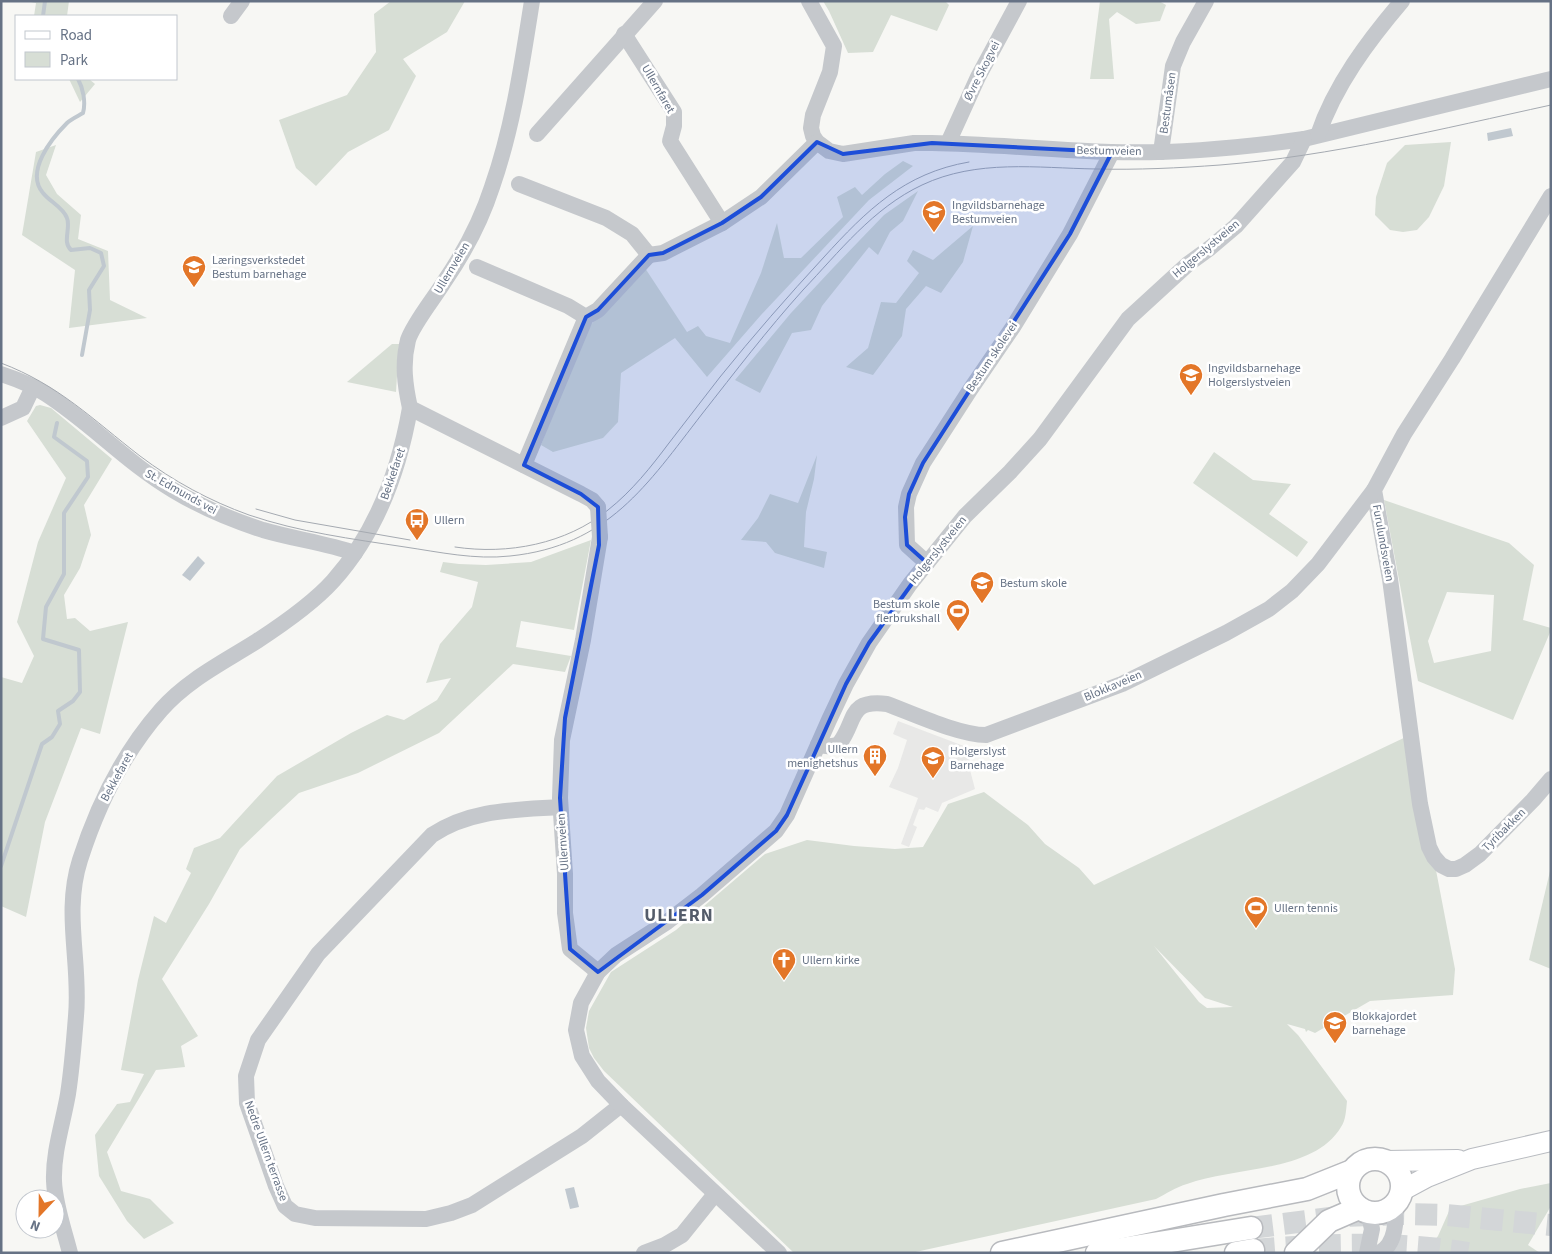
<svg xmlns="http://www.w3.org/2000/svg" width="1552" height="1254" font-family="'Source Sans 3',sans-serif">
<rect width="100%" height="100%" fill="#f7f7f4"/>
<polygon fill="#e8e8e7" points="898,721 969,748 970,770 975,789 942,803 938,812 926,807 924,810 919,809 913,825 917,827 909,847 901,844 918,798 889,787 898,768 907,740 893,734"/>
<g fill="#d7ded5" fill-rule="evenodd">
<polygon points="26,1 69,1 67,16 34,16 36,3"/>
<polygon points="391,1 465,1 447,32 403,59 416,76 389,130 348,152 316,186 296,168 279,120 347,95 376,52 374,14"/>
<polygon points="823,1 945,1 949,5 937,31 891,15 873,52 848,53 829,11"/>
<polygon points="1100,1 1159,1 1166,5 1160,21 1136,24 1117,12 1109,19 1114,79 1090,79"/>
<polygon points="69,79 89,79 95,84 80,102"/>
<polygon points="1451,142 1444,186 1429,217 1417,230 1403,232 1390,230 1375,215 1376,197 1387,163 1405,145"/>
<polygon points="56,145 46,175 57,194 81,215 78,239 108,251 110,300 147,318 69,328 75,270 22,235 36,152"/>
<polygon points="903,161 913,166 869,200 761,315 707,377 675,338 621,373 618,422 603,438 553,452 541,445 583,333 645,268 687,332 698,326 706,336 730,343 761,273 777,223 784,258 801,258 843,217 837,197 855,187 862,195 885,174"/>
<polygon points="918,191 903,221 890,232 878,255 869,247 822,306 811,330 792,333 760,393 735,380 791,313 833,268 884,215"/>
<polygon points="973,226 963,262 941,293 926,286 906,309 902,336 873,375 846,367 868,348 881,302 896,303 919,273 907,261 913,250 933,260"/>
<polygon points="392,344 399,344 396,392 347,382"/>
<polygon points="40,405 51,408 112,459 84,505 91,535 80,568 64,595 67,619 75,618 90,631 128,622 100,734 81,728 45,822 26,917 1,906 1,677 22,683 34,656 17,622 38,542 66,478 27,421 36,406"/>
<polygon points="1214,452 1253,480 1291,484 1269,514 1308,542 1297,557 1193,483"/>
<polygon points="817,455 814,479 806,512 804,547 827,552 824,568 775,553 766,542 741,540 758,518 770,494 798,503"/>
<path d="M1384 500 1509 543 1534 565 1523 620 1551 628V630L1513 720 1418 681ZM1447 592 1494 595 1491 651 1434 663 1428 641Z"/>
<polygon points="591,540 574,630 521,621 516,647 571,656 565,672 513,664 439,733 358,773 299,793 269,821 240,849 209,904 162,979 198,1036 181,1046 185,1067 156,1070 107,1152 121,1191 150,1199 174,1223 144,1239 127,1221 99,1176 95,1135 117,1104 130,1102 144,1074 121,1070 138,980 154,916 166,923 191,873 186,869 194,848 220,838 277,776 351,733 387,715 404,720 437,700 451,678 426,683 440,644 472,607 478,582 440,572 443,562 459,564 486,565 531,562"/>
<path d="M1410 735 1455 969 1453 995 1370 1001 1315 1033 1308 1030 1306 1032 1305 1029 1287 1024 1298 1035 1347 1101C1346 1110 1346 1120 1341 1127 1314 1173 1232 1167 1187 1184 1176 1187 1166 1194 1156 1199L911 1253H794L604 1071 594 1058 589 1048 586 1028 589 1011 611 972 676 930 765 854 807 840 854 846 895 849 923 847 948 804 984 792 1028 825 1045 844 1079 868 1094 885ZM1154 946 1205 998 1233 1007 1207 1008 1199 1002Z"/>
<polygon points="1551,867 1551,969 1529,960"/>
<polygon points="1551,1183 1551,1206 1528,1245 1540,1253 1425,1253 1438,1236 1450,1209 1520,1189"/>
</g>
<g fill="#c0c8cf">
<polygon points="1511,128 1513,136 1488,141 1487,133"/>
<polygon points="198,556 205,563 190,581 182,575"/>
<polygon points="574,1187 579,1207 570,1209 565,1189"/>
</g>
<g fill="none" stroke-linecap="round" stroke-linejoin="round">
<g stroke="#c0c8cf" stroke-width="4">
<polyline points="43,16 45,1"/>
<path d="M78 79C83 88 86 102 83 113 78 116 71 119 67 123 51 139 25 172 43 193 50 202 63 207 67 218 71 228 62 242 71 250L90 248 101 253 104 266 89 290 90 310 82 355"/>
<polyline points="1,866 42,744 52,737 60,724 58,711 73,701 80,692 79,650 43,639 46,607 64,574 64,513 88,477 87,461 54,437 57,423"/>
</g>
<g stroke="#d3d6d8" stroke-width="22" stroke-dasharray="22 11" stroke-linecap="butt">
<polyline points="1251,1228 1346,1216 1400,1214 1447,1215 1551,1225"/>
<path d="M1253 1250C1324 1244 1397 1241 1468 1253"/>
</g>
<g stroke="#b8bbc0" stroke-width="22">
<g id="major">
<polyline points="1385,1161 1458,1160"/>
<polyline points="1401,1191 1427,1177 1472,1159 1551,1141"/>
</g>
</g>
<g stroke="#b8babe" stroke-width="25">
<g id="highway">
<circle cx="1375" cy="1186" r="27"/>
<polyline points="1002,1253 1224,1205 1307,1189 1352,1171"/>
<polyline points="1097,1253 1251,1228"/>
<polyline points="1236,1253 1253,1250"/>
<polyline points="1296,1253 1329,1221 1359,1208"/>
</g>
</g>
<g stroke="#c5c8cc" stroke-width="16">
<path d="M532 1C522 64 513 127 492 187 481 221 464 253 444 282 435 297 413 324 408 340 402 364 405 385 410 408L581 494 592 500 598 507"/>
<path d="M809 1 834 46 830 72 813 115 811 128 813 136 817 142 829 151 843 154 914 143H932C992 144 1051 150 1111 152 1176 154 1240 148 1304 139L1551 79"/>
<polyline points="231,16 242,1"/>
<polyline points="624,34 674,112 674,126 670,141 722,223"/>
<polyline points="537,134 655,1"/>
<path d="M1318 135C1335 85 1368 41 1402 1"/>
<polyline points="948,143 978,77 1019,1"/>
<polyline points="1161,152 1173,66 1183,42 1206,1"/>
<polyline points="519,184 606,218 632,234 649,255"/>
<polyline points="1551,196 1452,359 1404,434 1374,490 1390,579 1420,804 1429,847 1434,857 1441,865 1449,869 1456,869 1465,865 1480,854 1533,800 1551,779"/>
<polyline points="649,255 663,253 722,223 761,197 817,142"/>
<polyline points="477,267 568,306 586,317"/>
<path d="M1 374C16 379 32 385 46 394 91 423 127 463 173 490 201 507 232 520 263 530 294 539 325 543 355 553"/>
<polyline points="1,418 23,408 33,387"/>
<polyline points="524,465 586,317 598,310 649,255"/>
<polyline points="927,563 907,545 906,507 909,494 923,463 970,390 1013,327 1070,234 1112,152"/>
<path d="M818 745C825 746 832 748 839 744 857 721 847 699 887 704 914 714 959 735 986 735L1122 684 1226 633 1269 609 1292 591 1318 564 1374 490"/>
<path d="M560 807C516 810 471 809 432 835L318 954 258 1040 246 1076 247 1103 276 1186 285 1206 295 1214 315 1218 426 1219 451 1213 472 1205 582 1136 621 1105"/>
<polyline points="598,972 570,949 565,913 565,874 560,798 562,740 583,640 600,537"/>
<path d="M70 1253C64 1229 55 1205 54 1181 53 1152 63 1123 68 1094 72 1068 74 1042 76 1016 81 963 63 913 80 860 97 807 124 752 161 710 187 680 224 662 257 641 280 626 315 601 333 581 377 532 399 471 410 408"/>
<polyline points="644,1253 665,1245 682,1235 715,1194"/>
<polyline points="779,1253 621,1105 598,1081 582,1056 576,1030 581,1003 598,972 616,955 667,922 702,895 776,831 787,815 829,720 846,684 869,643 910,584 965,516 1010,472 1040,439 1128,319 1188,264 1210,248 1236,226 1293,162 1304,139"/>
<polyline points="1367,1253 1372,1229 1368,1212"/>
<path d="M1379 1253C1396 1245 1397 1220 1394 1204"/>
</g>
<use href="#major" stroke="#fff" stroke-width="20"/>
<use href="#highway" stroke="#fff" stroke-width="22"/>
<g stroke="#a5aab1" stroke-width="1">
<path d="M1 363C59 385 92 419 140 456 173 481 210 501 249 515 299 532 352 539 405 547 439 552 475 560 510 556 608 546 647 485 702 414 735 372 767 330 803 290 839 252 873 208 922 185 977 159 1037 168 1096 169 1137 170 1179 168 1220 165 1332 156 1441 129 1551 105"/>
<polyline points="256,509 295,520 410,540"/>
<path d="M455 547C508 555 566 544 608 510 632 491 651 467 669 443 686 421 703 399 720 377 753 336 788 296 824 257 866 211 904 173 969 162"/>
</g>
<polyline stroke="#c5c8cc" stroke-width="16" points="598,507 600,537"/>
</g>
<path fill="#1d4ed8" fill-opacity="0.2" stroke="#1d4ed8" stroke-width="4" stroke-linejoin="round" d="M817 142 843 154 932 143 1112 152 1070 234 923 463 909 494 905 517 907 545 927 563 869 643 846 684 787 815 776 831 702 895 598 972 570 949 560 798 565 718 599 545 598 507 581 494 524 465 586 317 598 310 649 255 663 253 722 223 761 197Z"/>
<defs>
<g id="school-pin" transform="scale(1.25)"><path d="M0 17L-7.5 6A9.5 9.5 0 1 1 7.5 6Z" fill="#e37628" stroke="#fff"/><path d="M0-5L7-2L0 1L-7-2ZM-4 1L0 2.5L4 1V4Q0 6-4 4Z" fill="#fff"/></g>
<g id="bus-pin" transform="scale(1.25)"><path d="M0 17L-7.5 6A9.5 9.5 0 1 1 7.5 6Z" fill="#e37628" stroke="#fff"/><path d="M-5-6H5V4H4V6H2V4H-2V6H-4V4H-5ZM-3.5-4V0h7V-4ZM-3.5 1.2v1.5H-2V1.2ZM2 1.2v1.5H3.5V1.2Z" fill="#fff"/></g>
<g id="stadium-pin" transform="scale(1.25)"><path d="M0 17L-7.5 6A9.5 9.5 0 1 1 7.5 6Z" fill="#e37628" stroke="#fff"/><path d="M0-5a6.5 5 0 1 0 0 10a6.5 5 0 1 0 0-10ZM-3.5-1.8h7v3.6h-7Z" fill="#fff"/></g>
<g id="building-pin" transform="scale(1.25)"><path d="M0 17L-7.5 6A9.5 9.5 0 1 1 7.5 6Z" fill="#e37628" stroke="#fff"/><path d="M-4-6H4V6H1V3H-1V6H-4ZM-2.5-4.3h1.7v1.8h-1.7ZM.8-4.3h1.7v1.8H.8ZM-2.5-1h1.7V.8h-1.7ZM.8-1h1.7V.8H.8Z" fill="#fff"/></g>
<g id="church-pin" transform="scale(1.25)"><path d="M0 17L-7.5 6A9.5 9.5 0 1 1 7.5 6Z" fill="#e37628" stroke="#fff"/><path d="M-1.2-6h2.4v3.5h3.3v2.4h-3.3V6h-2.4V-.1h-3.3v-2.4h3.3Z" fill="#fff"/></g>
</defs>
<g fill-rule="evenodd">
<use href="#school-pin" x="934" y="212"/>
<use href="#school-pin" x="194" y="267"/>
<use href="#school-pin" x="1191" y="375"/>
<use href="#bus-pin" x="417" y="520"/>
<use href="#school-pin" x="982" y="583"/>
<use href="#stadium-pin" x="958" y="611"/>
<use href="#building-pin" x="875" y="756"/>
<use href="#school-pin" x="933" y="758"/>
<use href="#stadium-pin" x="1256" y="908"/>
<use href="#church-pin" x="784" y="960"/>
<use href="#school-pin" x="1335" y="1023"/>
</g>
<g text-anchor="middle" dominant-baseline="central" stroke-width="5" stroke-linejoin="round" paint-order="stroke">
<g font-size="12" fill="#667285" stroke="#fff">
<text transform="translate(982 71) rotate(-63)">Øvre Skogvei</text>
<text transform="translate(658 89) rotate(60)">Ullernfaret</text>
<text transform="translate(1168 103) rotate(-82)">Bestumåsen</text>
<text transform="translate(1109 151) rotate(1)">Bestumveien</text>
<text transform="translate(1206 249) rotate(-40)">Holgerslystveien</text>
<text transform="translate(452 268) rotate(-59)">Ullernveien</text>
<text transform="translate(992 357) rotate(-56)">Bestum skolevei</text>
<text transform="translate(393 474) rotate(-71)">Bekkefaret</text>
<text transform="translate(181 492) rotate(29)">St. Edmunds vei</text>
<text transform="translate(1383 543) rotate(80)">Furulundsveien</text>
<text transform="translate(938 550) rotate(-51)">Holgerslystveien</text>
<text transform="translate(1113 686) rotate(-23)">Blokkaveien</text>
<text transform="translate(117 777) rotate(-61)">Bekkefaret</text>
<text transform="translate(1504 830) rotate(-45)">Tyribakken</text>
<text transform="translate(563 842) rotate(-94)">Ullernveien</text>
<text transform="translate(266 1151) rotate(70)">Nedre Ullern terrasse</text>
</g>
<g font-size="12" fill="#667285" stroke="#fff" text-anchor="start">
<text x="952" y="205">Ingvildsbarnehage<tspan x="952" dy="14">Bestumveien</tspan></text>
<text x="212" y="260">Læringsverkstedet<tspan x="212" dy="14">Bestum barnehage</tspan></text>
<text x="1208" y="368">Ingvildsbarnehage<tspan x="1208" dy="14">Holgerslystveien</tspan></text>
<text x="434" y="520">Ullern</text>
<text x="1000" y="583">Bestum skole</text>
<text x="940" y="604" text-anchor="end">Bestum skole<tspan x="940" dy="14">flerbrukshall</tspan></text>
<text x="858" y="749" text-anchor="end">Ullern<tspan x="858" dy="14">menighetshus</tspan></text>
<text x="950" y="751">Holgerslyst<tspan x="950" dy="14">Barnehage</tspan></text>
<text x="1274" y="908">Ullern tennis</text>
<text x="802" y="960">Ullern kirke</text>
<text x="1352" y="1016">Blokkajordet<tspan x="1352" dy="14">barnehage</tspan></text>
</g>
<g font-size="18" font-weight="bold" letter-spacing="1" fill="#545c6a" stroke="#fff">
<text x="679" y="915">ULLERN</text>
</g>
</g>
<rect width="1552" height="1254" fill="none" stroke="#667285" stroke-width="5"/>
<rect x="15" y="15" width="162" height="65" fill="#ffffff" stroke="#c2c7ce"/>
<rect x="25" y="31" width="25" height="8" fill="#ffffff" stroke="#c2c7ce"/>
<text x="60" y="40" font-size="15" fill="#667285">Road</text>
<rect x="25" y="52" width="25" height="15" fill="#d7ded5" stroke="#c2c7ce"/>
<text x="60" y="65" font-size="15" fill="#667285">Park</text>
<g transform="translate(40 1214) rotate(202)"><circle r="24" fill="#ffffff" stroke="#c2c7ce"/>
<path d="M0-4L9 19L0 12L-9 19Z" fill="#e37628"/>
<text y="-8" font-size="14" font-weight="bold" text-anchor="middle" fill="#667285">N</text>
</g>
</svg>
